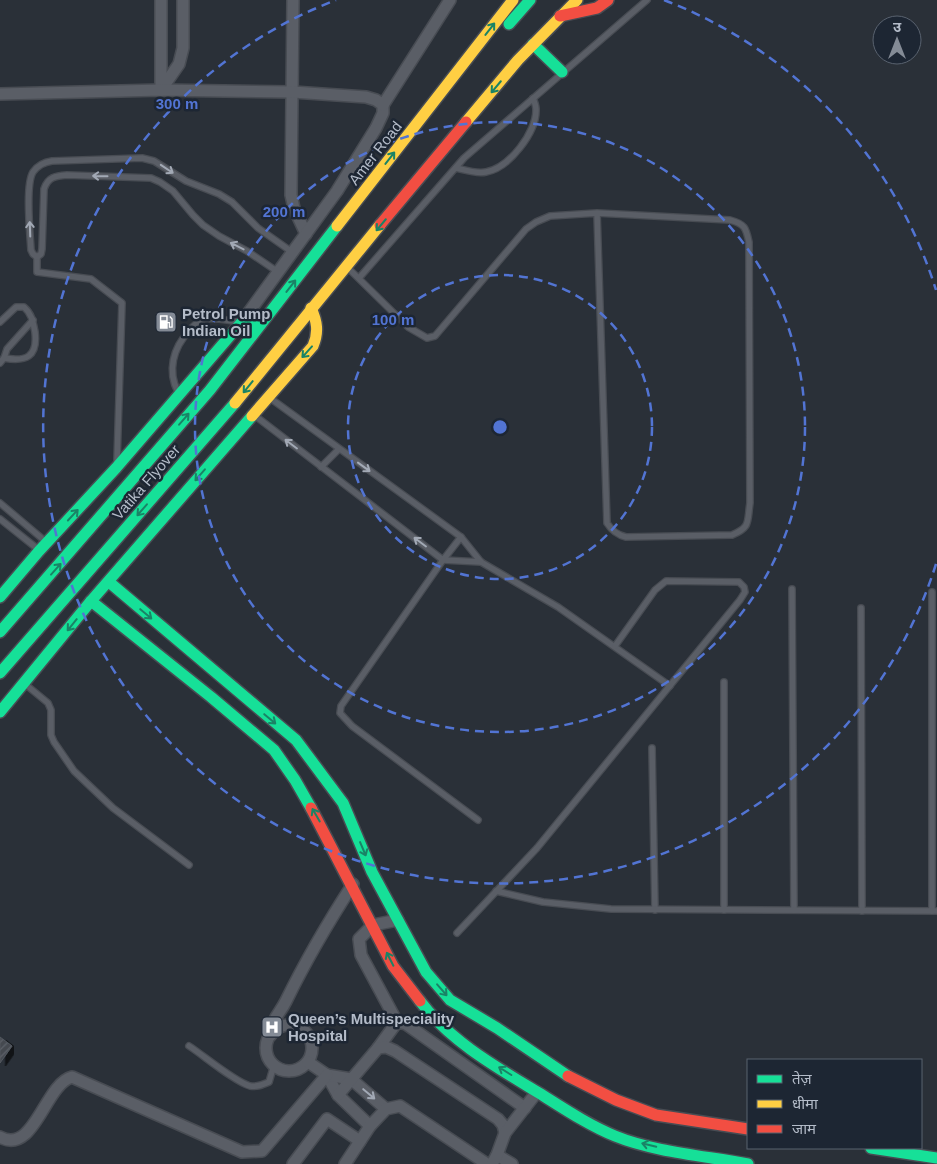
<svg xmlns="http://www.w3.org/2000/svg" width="937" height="1164" font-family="Helvetica,'Noto Sans Devanagari',sans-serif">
<defs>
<pattern id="building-hatch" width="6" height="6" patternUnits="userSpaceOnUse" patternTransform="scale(1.25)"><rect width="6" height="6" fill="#444950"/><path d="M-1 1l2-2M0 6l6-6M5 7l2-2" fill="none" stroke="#5d6168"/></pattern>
<filter id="shadow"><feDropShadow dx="5.5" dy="3" stdDeviation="0" flood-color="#0009"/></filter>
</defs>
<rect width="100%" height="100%" fill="#2a3038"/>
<polygon fill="url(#building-hatch)" stroke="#52575f" filter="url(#shadow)" points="0,1037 12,1046 0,1063"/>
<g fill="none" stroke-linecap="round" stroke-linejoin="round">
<g stroke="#484c53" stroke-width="8">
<g id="lane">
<path d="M456 168C465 170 476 174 486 172 509 168 537 132 536 109 536 105 534 101 533 98"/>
<polyline points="37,257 37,272 91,279 122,303 117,461"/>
<path d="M348 268 408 327 427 338 435 336 526 229 536 222 550 216 597 213 730 220C745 224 746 228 749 242L750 503C747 522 751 527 732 535L626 537C617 535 612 531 607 523L597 213"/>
<path d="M278 272 247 251 219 236 203 225 193 215 173 191 160 182 151 178 67 175C55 176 48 177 44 189L42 249 41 254 37 257 33 254 31 250C30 233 25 185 33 172 38 165 45 162 52 161L142 158 154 161 186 181 219 194 232 202 258 228 292 252"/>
<polyline points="359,278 464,158 647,0"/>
<path d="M0 322 16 307H24C32 314 33 322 35 332 38 357 26 362 4 358"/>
<polyline points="0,363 4,358 7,349 33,320"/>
<path d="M178 392C167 371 173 348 189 331 193 326 198 321 205 319 216 317 229 321 240 322"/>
<polyline points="270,398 461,537 481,562 558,607 670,686"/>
<polyline points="254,415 443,560 481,562"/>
<polyline points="321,467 339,449"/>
<polyline points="0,503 45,541"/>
<polyline points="0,519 39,550"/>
<polyline points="461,537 443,560 341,706 340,713 352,726 478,820"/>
<polyline points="792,589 794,910"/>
<polyline points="932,592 932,911"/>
<polyline points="861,608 862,911"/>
<polyline points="724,682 724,910"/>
<polyline points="25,684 48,703 51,710 51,735 54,742 74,771 113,808 189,865"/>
<polyline points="652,748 655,910"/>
<polyline points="496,891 543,902 611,909 937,911"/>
<polyline points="457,933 537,848 740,600 745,592 744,587 739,582 666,581 655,590 615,646"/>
<path d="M189 1046C203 1055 235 1082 250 1086 257 1087 262 1085 269 1082L274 1065"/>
</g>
</g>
<g stroke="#484c53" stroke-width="14">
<g id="street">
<polyline points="293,0 291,195 294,208 306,234"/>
<polyline points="161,90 179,64 183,48 183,0"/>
<polyline points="161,90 161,0"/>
<polyline points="0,94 161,90 293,92 366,97 376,100 383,105 383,113 376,128 337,191 241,323"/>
<polyline points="383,105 450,0"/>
<polyline points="397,1022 361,955 359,939 373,925 398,920"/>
<circle cx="289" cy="1048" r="23"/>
<path d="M271 1035C273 1016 279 1015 286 1001 306 960 329 921 353 884"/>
<polyline points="378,1048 397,1022 406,1024 525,1108"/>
<polyline points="308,1062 327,1075 338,1095 370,1126"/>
<polyline points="327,1075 351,1079 386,1109"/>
<polyline points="338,1095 378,1048 386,1047 395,1051 498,1119 503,1125 505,1133"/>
<path d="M0 1137C34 1156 45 1084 72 1077L242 1152 262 1151 327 1075"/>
<polyline points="497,1155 512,1164"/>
<polyline points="293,1164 327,1119 360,1141"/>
<polyline points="345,1164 370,1126 386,1109 400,1106 487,1164"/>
<polyline points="492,1164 497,1155 505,1133 537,1092"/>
</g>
</g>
<g stroke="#484c53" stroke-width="14">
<g id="fast">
<polyline points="509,24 530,0"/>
<polyline points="533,44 562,72"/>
<polyline points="109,582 296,740 343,803 372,872 426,972 450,1000 497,1028 568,1076"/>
<polyline points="0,597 39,551 116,468 241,323 261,324"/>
<polyline points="91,601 211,697 274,750 295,780 311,808"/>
<polyline points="0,632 210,390 337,226"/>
<polyline points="0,673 235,403"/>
<polyline points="0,712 91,601 252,416"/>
<path d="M420 1001C450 1041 496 1067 539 1093 563 1108 588 1125 615 1136 654 1152 706 1156 748 1164"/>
<polyline points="871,1148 937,1158"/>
</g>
</g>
<g stroke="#484c53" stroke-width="14">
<g id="slow">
<polyline points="466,122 518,60 577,0"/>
<polyline points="337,226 513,0"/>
<polyline points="235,403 380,225"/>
<path d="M252 416 313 346C319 332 317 321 311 308"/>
</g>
</g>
<g stroke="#484c53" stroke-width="14">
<g id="jam">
<polyline points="560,16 597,8 608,0"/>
<polyline points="380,225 466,122"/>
<polyline points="311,808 393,966 420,1001"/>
<polyline points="568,1076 616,1100 656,1115 748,1129"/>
</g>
</g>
<use href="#lane" stroke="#5a5e66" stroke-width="5.5"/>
<use href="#street" stroke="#5a5e66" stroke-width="11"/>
<use href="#fast" stroke="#16e098" stroke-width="11"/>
<use href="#slow" stroke="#ffcf43" stroke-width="11"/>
<use href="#jam" stroke="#f24e42" stroke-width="11"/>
</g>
<defs><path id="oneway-shaft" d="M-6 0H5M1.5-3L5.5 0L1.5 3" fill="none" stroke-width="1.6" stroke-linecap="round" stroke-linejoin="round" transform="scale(1.25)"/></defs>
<g stroke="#1a8366">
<use href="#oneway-shaft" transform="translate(490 29) rotate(-52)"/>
<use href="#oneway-shaft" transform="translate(496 87) rotate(130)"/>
<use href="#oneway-shaft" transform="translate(390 158) rotate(-52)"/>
<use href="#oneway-shaft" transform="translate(381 225) rotate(130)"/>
<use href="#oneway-shaft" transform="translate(291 286) rotate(-52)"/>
<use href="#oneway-shaft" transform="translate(307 352) rotate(132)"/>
<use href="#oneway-shaft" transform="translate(248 387) rotate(129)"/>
<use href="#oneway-shaft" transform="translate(184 419) rotate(-49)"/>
<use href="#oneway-shaft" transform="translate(200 475) rotate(131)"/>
<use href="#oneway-shaft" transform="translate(142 510) rotate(131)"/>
<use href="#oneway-shaft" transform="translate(73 515) rotate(-47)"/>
<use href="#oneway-shaft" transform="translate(56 569) rotate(-48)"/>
<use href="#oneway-shaft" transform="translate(146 614) rotate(40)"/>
<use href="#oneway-shaft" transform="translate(72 625) rotate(129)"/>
<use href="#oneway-shaft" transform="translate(270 719) rotate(40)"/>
<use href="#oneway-shaft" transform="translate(316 815) rotate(-120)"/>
<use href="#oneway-shaft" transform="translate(363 849) rotate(67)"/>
<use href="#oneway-shaft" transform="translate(390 959) rotate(-117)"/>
<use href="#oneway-shaft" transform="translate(442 990) rotate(49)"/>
<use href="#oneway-shaft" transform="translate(505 1071) rotate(-148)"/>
<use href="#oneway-shaft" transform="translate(649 1145) rotate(-166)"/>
</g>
<g stroke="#a2a9b5">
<use href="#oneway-shaft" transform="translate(167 169) rotate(34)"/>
<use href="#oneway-shaft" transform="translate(100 176) rotate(-179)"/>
<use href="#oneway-shaft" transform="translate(30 229) rotate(-92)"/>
<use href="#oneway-shaft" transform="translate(237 246) rotate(-153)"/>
<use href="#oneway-shaft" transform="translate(291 444) rotate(-143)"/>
<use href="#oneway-shaft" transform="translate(364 467) rotate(36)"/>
<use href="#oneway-shaft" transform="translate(420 542) rotate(-143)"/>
<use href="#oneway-shaft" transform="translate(369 1094) rotate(40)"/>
</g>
<g fill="none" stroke="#5274d3" stroke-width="2.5" stroke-dasharray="9 6">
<circle cx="500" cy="427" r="152"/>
<circle cx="500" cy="427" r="305"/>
<path d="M936 564A457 457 0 1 1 336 0M664 0A457 457 0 0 1 936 290"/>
</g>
<defs>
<g id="fuel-square" transform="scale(1.125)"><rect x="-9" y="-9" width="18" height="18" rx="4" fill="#848b96" stroke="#1d2633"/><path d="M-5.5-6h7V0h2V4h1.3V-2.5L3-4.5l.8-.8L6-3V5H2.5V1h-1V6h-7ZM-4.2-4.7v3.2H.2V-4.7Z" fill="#fff"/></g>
<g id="hospital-square" transform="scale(1.125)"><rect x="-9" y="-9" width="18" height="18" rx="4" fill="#848b96" stroke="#1d2633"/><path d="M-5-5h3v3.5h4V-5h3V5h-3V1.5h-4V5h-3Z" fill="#fff"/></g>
</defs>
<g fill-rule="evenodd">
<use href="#fuel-square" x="166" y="322"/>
<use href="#hospital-square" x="272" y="1027"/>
</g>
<g text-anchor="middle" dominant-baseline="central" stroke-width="5" stroke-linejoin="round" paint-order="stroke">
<g font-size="15" fill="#b4bcc9" stroke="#1d2633">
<text transform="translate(375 153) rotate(-52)">Amer Road</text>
<text transform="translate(146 482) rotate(-49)">Vatika Flyover</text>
</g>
<g font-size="15" font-weight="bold" fill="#b4bcc9" stroke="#1d2633" text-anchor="start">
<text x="182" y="313">Petrol Pump<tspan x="182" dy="17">Indian Oil</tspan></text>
<text x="288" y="1018">Queen’s Multispeciality<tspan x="288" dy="17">Hospital</tspan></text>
</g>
</g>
<circle cx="500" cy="427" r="8" fill="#5274d3" stroke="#1d2633" stroke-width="2.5"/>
<g font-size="15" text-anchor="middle" font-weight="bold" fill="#5274d3" stroke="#1d2633" stroke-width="5" stroke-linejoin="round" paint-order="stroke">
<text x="177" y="109">300 m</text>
<text x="284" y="217">200 m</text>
<text x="393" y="325">100 m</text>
</g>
<rect x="747" y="1059" width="175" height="90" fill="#1d2633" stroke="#59626f"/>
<rect x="757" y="1075" width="25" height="8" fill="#16e098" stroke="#59626f"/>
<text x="792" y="1084" font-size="15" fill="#b4bcc9">तेज़</text>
<rect x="757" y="1100" width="25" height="8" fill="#ffcf43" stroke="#59626f"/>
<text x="792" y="1109" font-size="15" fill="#b4bcc9">धीमा</text>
<rect x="757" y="1125" width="25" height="8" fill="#f24e42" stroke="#59626f"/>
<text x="792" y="1134" font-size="15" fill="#b4bcc9">जाम</text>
<g transform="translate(897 40)"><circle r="24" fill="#1d2633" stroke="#59626f"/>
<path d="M0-4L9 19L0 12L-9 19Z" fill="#848b96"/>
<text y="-8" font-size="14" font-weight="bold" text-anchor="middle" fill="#b4bcc9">उ</text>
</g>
</svg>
